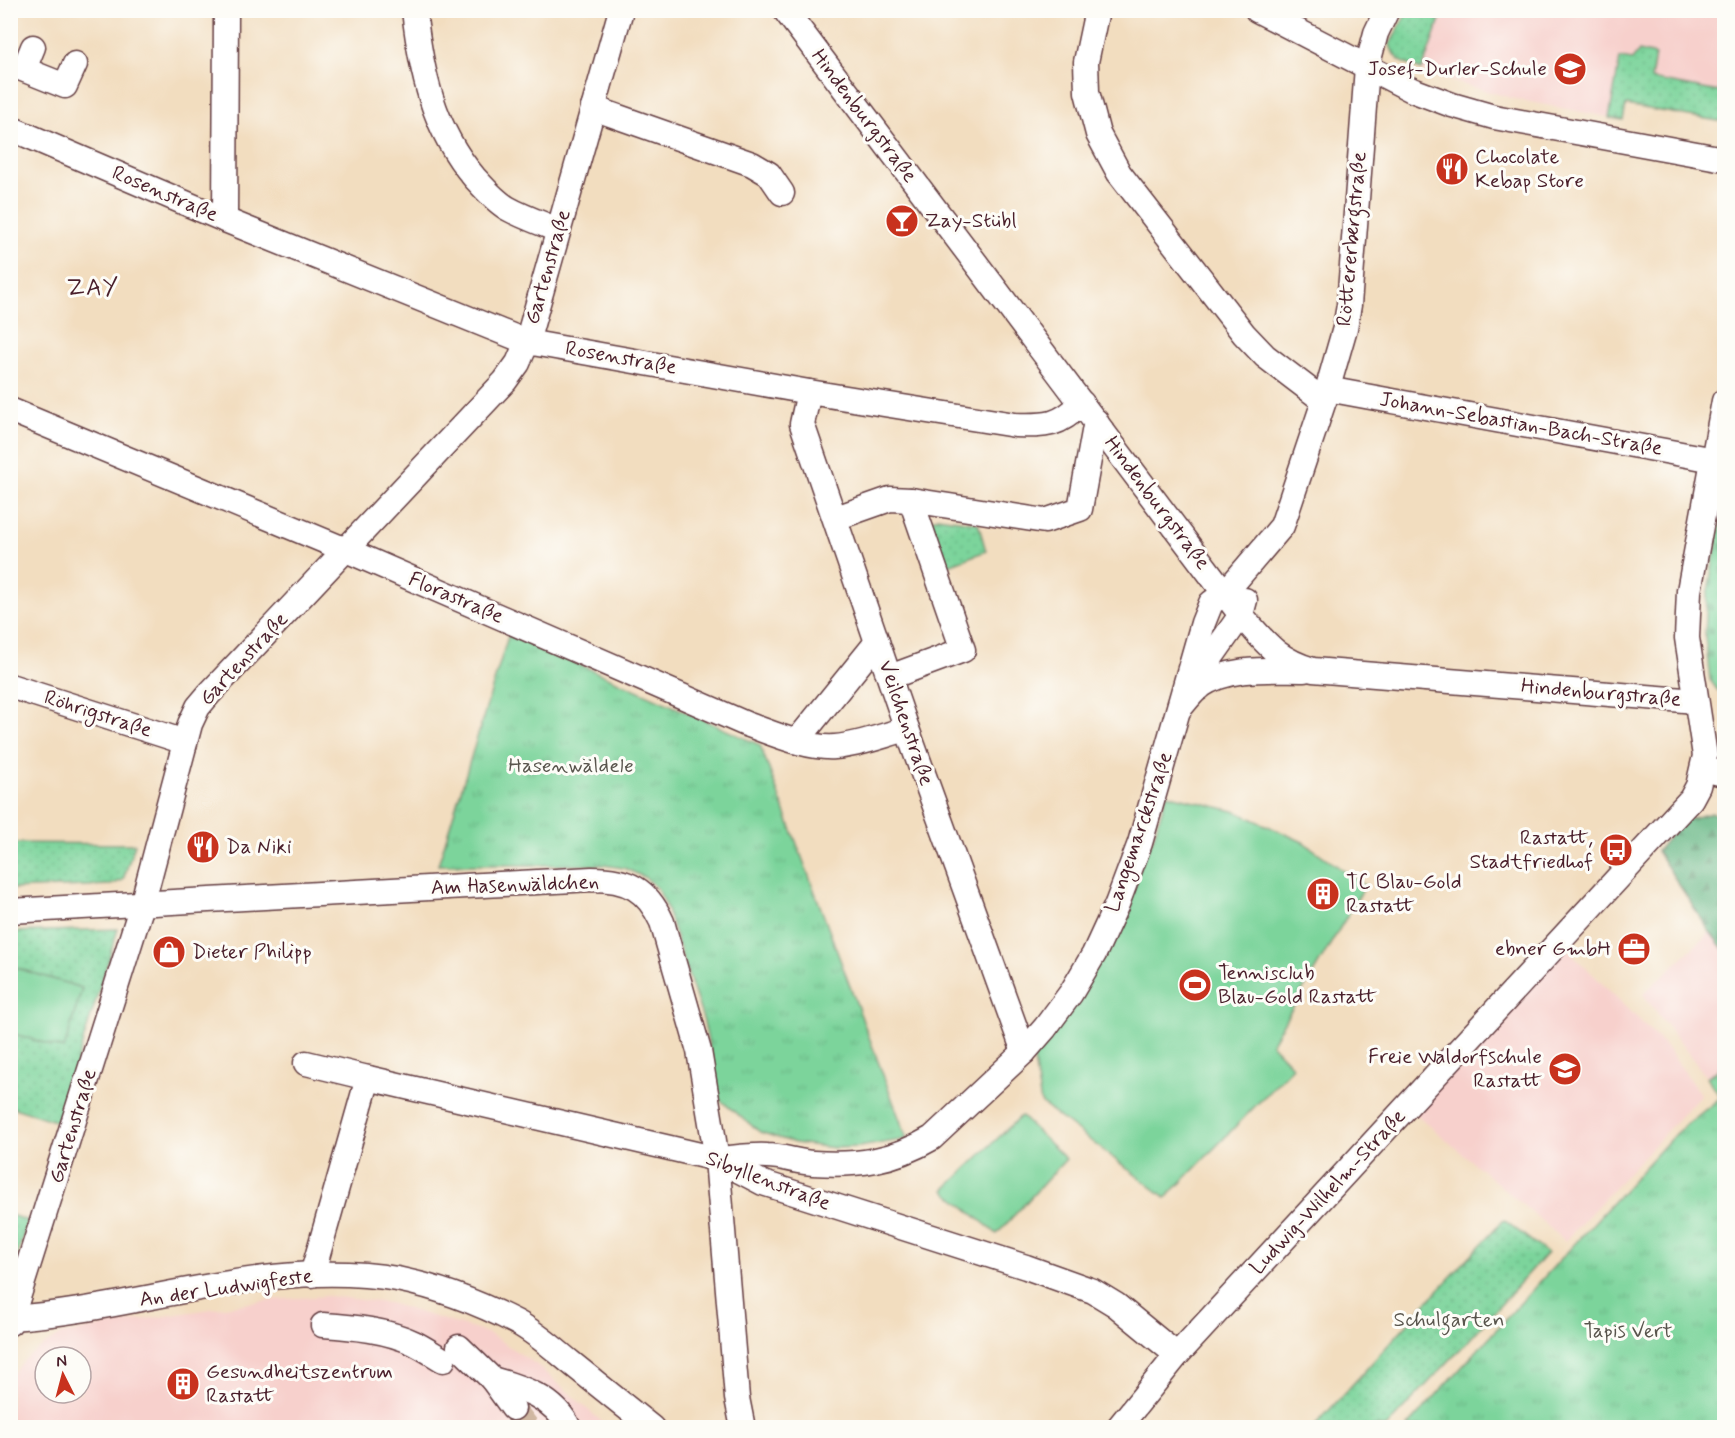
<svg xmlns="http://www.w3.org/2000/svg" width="1735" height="1438" font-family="Mynerve,sans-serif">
<defs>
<pattern id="grass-dots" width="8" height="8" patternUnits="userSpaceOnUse" patternTransform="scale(1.5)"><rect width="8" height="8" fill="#7bd49b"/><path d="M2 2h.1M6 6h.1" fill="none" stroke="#6cb686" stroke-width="1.8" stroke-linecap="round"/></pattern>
<pattern id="forest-firs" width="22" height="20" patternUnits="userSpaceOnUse" patternTransform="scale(1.5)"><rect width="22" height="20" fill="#64b683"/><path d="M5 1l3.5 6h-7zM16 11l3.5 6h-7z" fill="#54936b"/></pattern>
<pattern id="cemetery-stones" width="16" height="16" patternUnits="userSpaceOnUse" patternTransform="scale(1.5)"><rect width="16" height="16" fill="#7bd49b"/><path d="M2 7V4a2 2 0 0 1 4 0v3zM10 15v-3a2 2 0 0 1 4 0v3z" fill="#6cb686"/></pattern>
<pattern id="park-tufts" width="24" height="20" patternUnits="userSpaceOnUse" patternTransform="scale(1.5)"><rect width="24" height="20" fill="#7bd49b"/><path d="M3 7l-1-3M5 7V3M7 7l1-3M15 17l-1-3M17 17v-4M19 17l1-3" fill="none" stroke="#6cb686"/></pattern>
</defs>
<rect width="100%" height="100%" fill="#fdfcf7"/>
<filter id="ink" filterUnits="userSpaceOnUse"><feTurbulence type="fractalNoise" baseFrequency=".0167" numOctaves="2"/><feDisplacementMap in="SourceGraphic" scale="12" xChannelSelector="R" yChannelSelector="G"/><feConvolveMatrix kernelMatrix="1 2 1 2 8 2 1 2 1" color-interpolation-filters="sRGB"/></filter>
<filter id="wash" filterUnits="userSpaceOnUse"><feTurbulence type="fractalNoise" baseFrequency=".008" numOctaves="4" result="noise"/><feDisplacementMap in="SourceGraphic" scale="24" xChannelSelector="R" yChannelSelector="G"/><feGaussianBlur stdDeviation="1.35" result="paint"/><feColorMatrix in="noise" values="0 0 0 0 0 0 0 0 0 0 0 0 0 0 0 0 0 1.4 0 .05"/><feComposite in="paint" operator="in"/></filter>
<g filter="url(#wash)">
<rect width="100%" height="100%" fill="#f2ddbf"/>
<g fill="#f7d0cc" fill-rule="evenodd">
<polygon points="1408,11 1724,11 1724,122 1626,105 1623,120 1515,99 1433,76 1399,61 1392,53 1390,44"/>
<polygon points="1710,932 1724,950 1724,1065 1707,1078 1643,994"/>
<polygon points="1563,945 1664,1044 1701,1094 1565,1241 1410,1109"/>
<path d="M328 1296 389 1303 490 1334 537 1365 608 1427 11 1428V1376L28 1356 60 1335 107 1325 269 1300ZM45 1357H81V1393H45Z"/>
</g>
<g fill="url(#grass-dots)" stroke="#627a63" stroke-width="1.5">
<path d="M1408 11H1443L1422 70C1406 64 1394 62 1390 44Z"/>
<polygon points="1639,51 1655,55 1651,79 1719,92 1724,67 1724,122 1626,105 1623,120 1609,118 1620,58 1632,60"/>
<polygon points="938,517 978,523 986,551 941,568 929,521"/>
<polygon points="10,843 11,843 135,844 123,880 111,885 11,889"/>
<polygon points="118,929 58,1122 11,1107 10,932"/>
<polygon points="11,1215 28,1221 11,1275 10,1215"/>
<polygon points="1504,1220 1547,1253 1470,1339 1386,1427 1314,1427 1428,1301"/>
</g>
<polygon fill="url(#forest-firs)" stroke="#576a57" stroke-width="1.5" points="1712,813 1724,816 1724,950 1710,932 1657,851 1683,820"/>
<polygon fill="url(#cemetery-stones)" stroke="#627a63" stroke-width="1.5" points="1724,503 1724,699 1710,680 1705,637 1707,596"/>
<g fill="url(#park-tufts)" stroke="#627a63" stroke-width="1.5">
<polygon points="509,633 760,745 907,1139 859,1147 834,1148 795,1143 760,1132 720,1100 704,1022 664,901 657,888 646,878 624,868 603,865 438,865"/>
<polygon points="1724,1065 1724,1427 1407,1427 1676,1133 1721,1097 1707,1078"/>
</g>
<g fill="#7bd49b" stroke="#627a63" stroke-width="1.5">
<polygon points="1167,794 1237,812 1303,842 1365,886 1271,1044 1293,1067 1166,1198 1041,1103 1033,1055 1153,839"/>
<polygon points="10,966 82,988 64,1049 11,1033"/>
<polygon points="1021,1116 1066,1159 997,1234 944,1190"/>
</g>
</g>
<g filter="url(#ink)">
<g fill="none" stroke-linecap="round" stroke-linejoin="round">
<polyline stroke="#d0b7a1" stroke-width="24" stroke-dasharray="24 12" stroke-linecap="butt" points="513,1408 528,1428"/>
<g stroke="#633c41" stroke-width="27">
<g id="minor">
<path d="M414 10C421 71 433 129 474 177 484 188 494 200 507 208 523 217 541 223 558 230"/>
<path d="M785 10 1241 615C1266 643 1276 659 1313 670L1696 701"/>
<polyline points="1097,10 1086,62 1087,92 1098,134 1119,173 1244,334 1265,356 1324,401"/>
<polyline points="1257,10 1412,90 1452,105 1494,117 1724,159"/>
<polyline points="10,64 65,86 75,64"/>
<polyline points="24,69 33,47"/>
<polyline points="593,108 752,164 769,174 782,193"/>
<path d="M10 128 225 220 527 342 809 392 1015 425C1047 426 1059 426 1082 403"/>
<polyline points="225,220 226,10"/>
<polyline points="1327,389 1714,460"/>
<polyline points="809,392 802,424 907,729 1024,1052"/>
<path d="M10 410 346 550 746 724C772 733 807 749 835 747 860 745 884 735 907 729"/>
<polyline points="836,518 890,499 911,500"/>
<polyline points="890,677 963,650 911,500 1045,521 1080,509 1096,421"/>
<polyline points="10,686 185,742"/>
<polyline points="1199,688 1212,656 1241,615 1245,600"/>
<path d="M1180 708C1186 701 1192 693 1199 687 1229 666 1270 670 1304 670"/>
<polyline points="797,741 877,642"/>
<polyline points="1703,769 1724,774"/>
<path d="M10 911 592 879C628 879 647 889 662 922L699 1051 717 1159 737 1398 743 1428"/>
<polyline points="306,1063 368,1078"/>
<path d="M717 1159C733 1158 750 1155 767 1156 782 1156 797 1162 813 1163 857 1166 893 1161 932 1138L1024 1052 1045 1028 1071 993 1094 954 1117 904 1140 843 1203 623 1211 603 1225 593 1282 526 1324 401 1345 328 1349 305 1367 67 1376 33 1387 10"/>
<polyline points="312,1275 368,1078 717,1159 763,1183 1026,1267 1093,1291 1116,1305 1177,1355"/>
<path d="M10 1318C138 1310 268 1257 397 1279 437 1287 479 1303 516 1322 535 1332 553 1348 570 1362 597 1384 625 1406 652 1428"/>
<polyline points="10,1323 142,905 190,724 198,707 209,694 505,381 518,363 527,342 621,10"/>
<path d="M323 1325C353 1327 387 1330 414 1343 424 1348 433 1354 443 1360"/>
<polyline points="459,1347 492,1379 513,1408"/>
<path d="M492 1379C521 1387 555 1398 569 1428"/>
<polyline points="1118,1428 1177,1355 1691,799 1698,786 1705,756 1687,638 1689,591 1724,401"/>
</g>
</g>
<use href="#minor" stroke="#fff" stroke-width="24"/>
</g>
</g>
<defs>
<g id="school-disc" transform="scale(1.725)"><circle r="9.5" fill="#c8321e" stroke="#fdfcf7"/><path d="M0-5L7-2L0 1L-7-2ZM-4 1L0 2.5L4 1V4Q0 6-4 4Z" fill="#fff"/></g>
<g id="restaurant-disc" transform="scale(1.725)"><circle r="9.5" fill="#c8321e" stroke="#fdfcf7"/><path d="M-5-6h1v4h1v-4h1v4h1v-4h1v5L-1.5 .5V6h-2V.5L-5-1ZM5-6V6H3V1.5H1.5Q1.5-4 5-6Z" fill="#fff"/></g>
<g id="bar-disc" transform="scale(1.725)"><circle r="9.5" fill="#c8321e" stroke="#fdfcf7"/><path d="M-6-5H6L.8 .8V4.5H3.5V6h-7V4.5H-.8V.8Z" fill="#fff"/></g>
<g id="bus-disc" transform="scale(1.725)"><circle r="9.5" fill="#c8321e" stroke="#fdfcf7"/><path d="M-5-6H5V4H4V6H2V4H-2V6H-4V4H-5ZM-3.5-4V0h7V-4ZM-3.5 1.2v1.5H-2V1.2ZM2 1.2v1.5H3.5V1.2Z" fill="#fff"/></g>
<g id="building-disc" transform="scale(1.725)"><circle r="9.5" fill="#c8321e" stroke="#fdfcf7"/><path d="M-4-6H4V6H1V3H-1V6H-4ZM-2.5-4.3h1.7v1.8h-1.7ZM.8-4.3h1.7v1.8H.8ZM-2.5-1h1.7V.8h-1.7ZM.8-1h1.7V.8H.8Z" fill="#fff"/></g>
<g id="office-disc" transform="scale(1.725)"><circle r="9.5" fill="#c8321e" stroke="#fdfcf7"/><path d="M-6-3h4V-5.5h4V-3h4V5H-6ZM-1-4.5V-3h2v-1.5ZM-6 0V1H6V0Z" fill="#fff"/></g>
<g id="shop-disc" transform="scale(1.725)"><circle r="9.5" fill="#c8321e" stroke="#fdfcf7"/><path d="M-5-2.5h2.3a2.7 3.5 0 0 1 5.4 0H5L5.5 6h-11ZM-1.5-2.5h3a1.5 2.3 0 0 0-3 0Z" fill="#fff"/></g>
<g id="stadium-disc" transform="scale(1.725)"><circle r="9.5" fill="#c8321e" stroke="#fdfcf7"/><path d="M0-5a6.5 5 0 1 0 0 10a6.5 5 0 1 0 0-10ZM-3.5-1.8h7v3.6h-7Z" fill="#fff"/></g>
</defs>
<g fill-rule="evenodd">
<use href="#school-disc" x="1570" y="69"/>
<use href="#restaurant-disc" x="1452" y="169"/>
<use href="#bar-disc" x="902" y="221"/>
<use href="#restaurant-disc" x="203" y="847"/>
<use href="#bus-disc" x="1616" y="850"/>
<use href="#building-disc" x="1323" y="894"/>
<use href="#office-disc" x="1634" y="949"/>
<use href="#shop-disc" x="169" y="952"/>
<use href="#stadium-disc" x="1195" y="985"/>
<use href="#school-disc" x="1565" y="1069"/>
<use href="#building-disc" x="183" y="1384"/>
</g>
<g text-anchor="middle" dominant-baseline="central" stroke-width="6" stroke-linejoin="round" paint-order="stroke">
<g font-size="21" fill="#4a1f2b" stroke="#fdfcf7" text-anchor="start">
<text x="1547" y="69" text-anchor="end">Josef-Durler-Schule</text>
<text x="1475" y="157">Chocolate<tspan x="1475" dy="24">Kebap Store</tspan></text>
<text x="925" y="221">Zay-Stübl</text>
<text x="1593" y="838" text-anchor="end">Rastatt,<tspan x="1593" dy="24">Stadtfriedhof</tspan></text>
<text x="226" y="847">Da Niki</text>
<text x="1346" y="882">TC Blau-Gold<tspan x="1346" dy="24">Rastatt</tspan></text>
<text x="1611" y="949" text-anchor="end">ebner GmbH</text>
<text x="192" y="952">Dieter Philipp</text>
<text x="1218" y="973">Tennisclub<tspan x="1218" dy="24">Blau-Gold Rastatt</tspan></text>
<text x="1542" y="1057" text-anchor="end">Freie Waldorfschule<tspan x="1542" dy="24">Rastatt</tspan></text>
<text x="206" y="1372">Gesundheitszentrum<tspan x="206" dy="24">Rastatt</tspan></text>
</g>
<g font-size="21" fill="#4a1f2b" stroke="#fdfcf7">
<text transform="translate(864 116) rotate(53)">Hindenburgstraße</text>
<text transform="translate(165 194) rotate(23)">Rosenstraße</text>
<text transform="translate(1352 239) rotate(-85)">Röttererbergstraße</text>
<text transform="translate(548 267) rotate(-74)">Gartenstraße</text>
<text transform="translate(621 358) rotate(10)">Rosenstraße</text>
<text transform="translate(1521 424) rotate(10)">Johann-Sebastian-Bach-Straße</text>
<text transform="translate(1157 503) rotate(53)">Hindenburgstraße</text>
<text transform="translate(456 598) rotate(23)">Florastraße</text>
<text transform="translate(244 659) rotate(-47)">Gartenstraße</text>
<text transform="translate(1601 693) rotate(5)">Hindenburgstraße</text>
<text transform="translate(98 714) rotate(18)">Röhrigstraße</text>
<text transform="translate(906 723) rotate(71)">Veilchenstraße</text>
<text transform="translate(1139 832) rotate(-71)">Langemarckstraße</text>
<text transform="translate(515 885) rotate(-2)">Am Hasenwäldchen</text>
<text transform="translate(73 1126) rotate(-73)">Gartenstraße</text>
<text transform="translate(768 1181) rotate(21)">Sibyllenstraße</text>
<text transform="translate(1328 1192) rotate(-47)">Ludwig-Wilhelm-Straße</text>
<text transform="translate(226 1288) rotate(-8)">An der Ludwigfeste</text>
</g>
<g font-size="21" fill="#59554d" stroke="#fdfcf7">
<text x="571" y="766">Hasenwäldele</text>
<text x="1449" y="1320">Schulgarten</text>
<text x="1628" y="1331">Tapis Vert</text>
</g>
<g font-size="24" letter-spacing="1.5" fill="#4a1f2b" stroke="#fdfcf7">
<text x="93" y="288">ZAY</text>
</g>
</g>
<rect width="1735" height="1438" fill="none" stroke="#fdfcf7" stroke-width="36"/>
<g transform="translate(63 1375) rotate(354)"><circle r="28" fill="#fdfcf7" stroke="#b5a4a5" stroke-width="1.5"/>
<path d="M0-4.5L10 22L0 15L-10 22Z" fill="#c8321e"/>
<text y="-9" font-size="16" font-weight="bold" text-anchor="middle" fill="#4a1f2b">N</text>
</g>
</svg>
